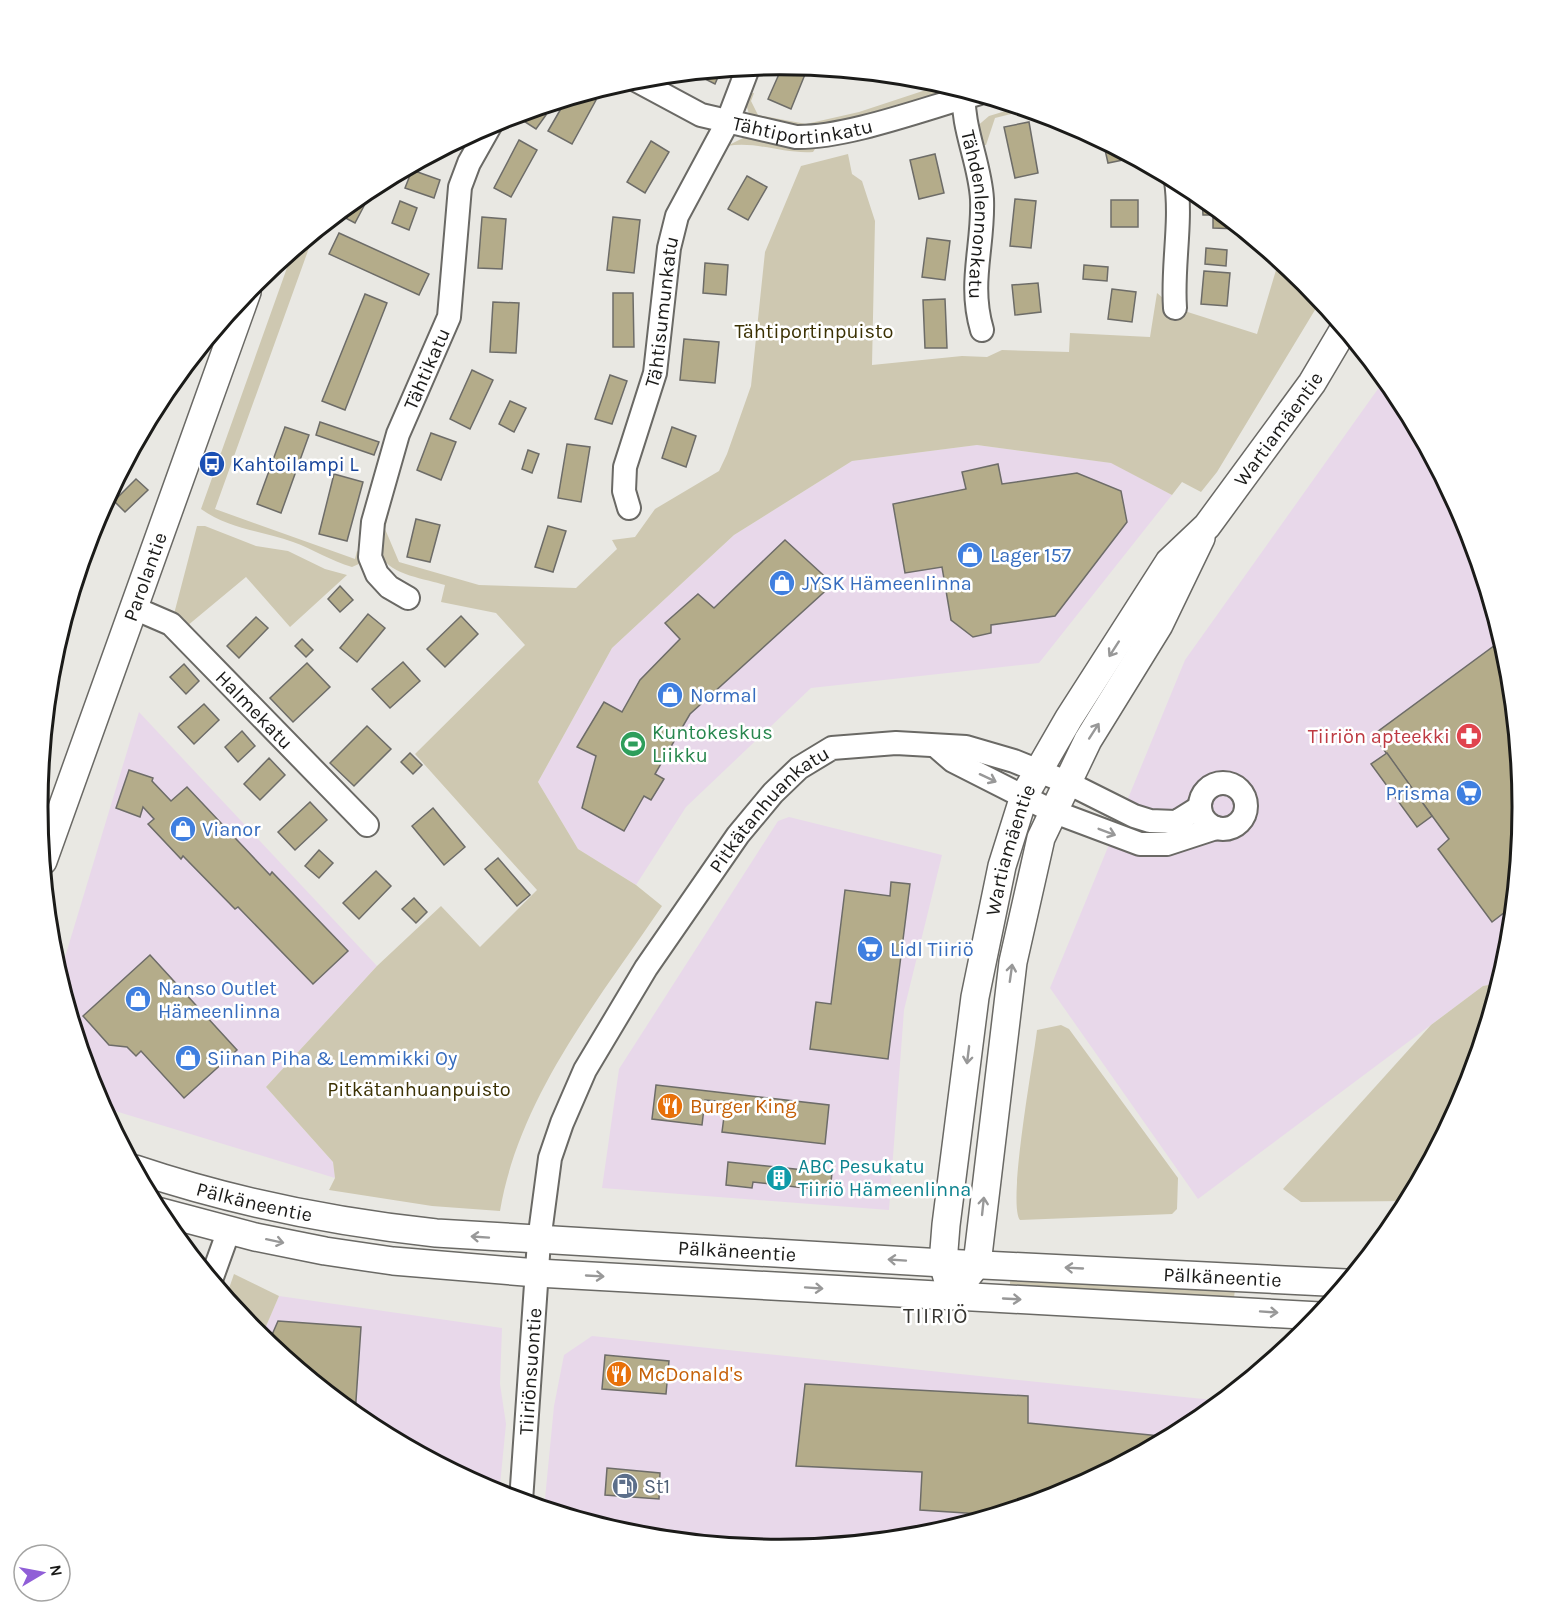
<svg xmlns="http://www.w3.org/2000/svg" width="1561" height="1615" font-family="Karla,sans-serif">
<rect width="100%" height="100%" fill="#e9e8e3"/>
<g fill="#e8d8ea">
<polygon points="1385,379 1398,395 1467,523 1509,663 1523,808 1509,953 1500,983 1483,986 1198,1199 1050,988 1185,660"/>
<polygon points="977,445 1112,463 1172,495 1039,663 811,688 686,807 636,885 578,849 538,782 612,648 734,535 852,461"/>
<polygon points="139,712 377,966 266,1087 333,1162 335,1178 102,1107 94,1092 59,977"/>
<polygon points="789,817 942,855 904,1010 889,1210 602,1188 619,1069 778,821"/>
<polygon points="279,1296 502,1328 500,1384 506,1424 499,1495 367,1425 261,1338"/>
<polygon points="592,1336 1223,1401 1193,1425 1065,1494 925,1536 780,1550 635,1536 544,1509 554,1406 564,1355"/>
</g>
<g fill="#cec8b1">
<polygon points="944,84 949,86 932,95 932,97 856,119 805,129 750,117 745,101 748,94 754,93 751,101 758,115 806,124 859,112"/>
<polygon points="1019,107 1027,110 995,118 986,145 982,145 975,128 989,116"/>
<path d="M745 137 751 138 817 146 813 152C783 154 757 141 727 146Z"/>
<path d="M848 154 852 174 862 181 875 221 872 365 962 356 987 357 1002 350 1069 352 1070 333 1150 337 1157 293 1175 308 1257 334 1279 260 1306 282 1321 300 1217 472 1201 492 1182 482 1172 495 1111 463 977 445 852 461 734 535 612 648 538 782 578 849 636 885 662 906C599 999 519 1097 500 1211L432 1206 329 1190 335 1178 333 1162 266 1087 377 966 441 906 480 947 537 890 415 754 525 645 496 613 441 602 445 585C426 579 391 575 381 556L385 510 389 512 385 529 399 562 479 585 576 588 617 549 612 540 635 537 655 509 719 471 727 454 751 386 765 252 801 166Z"/>
<path d="M314 234 215 509 355 559 357 551 361 554V563L352 567C331 561 313 549 293 542 262 531 229 529 201 509L293 251Z"/>
<polygon points="197,526 205,526 256,546 288,551 325,569 347,575 290,627 246,577 187,626 174,614"/>
<polygon points="1500,983 1467,1092 1408,1201 1301,1202 1283,1189 1431,1025 1483,986"/>
<path d="M1061 1025 1069 1029 1178 1178 1177 1209 1172 1214 1020 1220C1007 1204 1034 1058 1037 1030Z"/>
<polygon points="234,1274 279,1296 261,1338 226,1297"/>
<polygon points="1010,1278 1235,1289 1234,1298 1160,1298 1010,1286"/>
</g>
<g fill="#b4ac8a" stroke="#6d6c68" stroke-width="1.5">
<polygon points="783,65 808,67 791,109 768,99"/>
<polygon points="721,70 715,84 693,73"/>
<polygon points="586,94 596,100 572,144 548,131 566,100"/>
<polygon points="536,109 546,115 536,129 519,118 522,113"/>
<polygon points="1029,122 1038,173 1015,178 1004,127"/>
<polygon points="519,140 537,150 511,197 494,188"/>
<polygon points="651,141 669,152 645,193 627,182"/>
<polygon points="1103,141 1133,158 1108,163"/>
<polygon points="935,154 944,193 919,199 910,160"/>
<polygon points="412,170 440,180 434,198 405,188"/>
<polygon points="747,176 767,187 748,220 728,209"/>
<polygon points="374,187 355,223 338,214 368,190"/>
<polygon points="1202,197 1224,215 1203,215"/>
<polygon points="1015,199 1036,201 1031,248 1010,246"/>
<rect x="1111" y="200" width="27" height="27"/>
<polygon points="400,201 417,208 409,230 392,223"/>
<polygon points="482,217 506,219 502,269 478,268"/>
<polygon points="613,217 640,220 634,273 607,270"/>
<polygon points="1213,218 1228,218 1238,229 1213,228"/>
<polygon points="339,233 429,274 419,295 329,254"/>
<polygon points="927,238 950,241 945,280 922,277"/>
<polygon points="1206,248 1227,250 1226,266 1205,264"/>
<polygon points="705,263 728,265 726,295 703,293"/>
<polygon points="1084,265 1108,267 1107,281 1083,279"/>
<polygon points="1204,271 1230,273 1227,306 1201,304"/>
<polygon points="1038,283 1041,312 1015,315 1012,285"/>
<polygon points="1112,289 1136,292 1132,322 1108,319"/>
<polygon points="613,293 633,293 634,347 613,347"/>
<polygon points="365,294 387,303 345,410 322,401"/>
<polygon points="945,299 947,348 925,348 923,300"/>
<polygon points="493,302 519,303 516,353 490,352"/>
<polygon points="684,339 719,342 715,383 680,380"/>
<polygon points="472,370 493,380 470,429 450,419"/>
<polygon points="610,375 627,381 612,424 595,419"/>
<polygon points="510,401 526,408 514,432 499,424"/>
<polygon points="320,422 379,442 374,455 316,435"/>
<polygon points="285,427 309,435 281,513 257,504"/>
<polygon points="672,427 696,436 686,467 662,458"/>
<polygon points="431,433 456,442 441,480 417,470"/>
<polygon points="567,444 590,447 581,502 558,498"/>
<polygon points="528,450 539,454 532,473 522,469"/>
<polygon points="998,464 1002,484 1077,473 1121,491 1127,522 1055,616 991,625 991,633 973,637 951,620 942,567 905,573 893,504 966,489 962,472"/>
<polygon points="334,474 363,482 347,541 319,534"/>
<polygon points="136,479 148,490 125,512 114,501"/>
<polygon points="416,519 440,525 430,562 407,557"/>
<polygon points="548,526 566,531 553,572 535,567"/>
<polygon points="785,540 833,584 690,714 655,774 664,779 651,800 644,796 624,831 582,808 596,756 577,747 604,702 622,712 640,680 680,639 665,623 698,594 714,608"/>
<polygon points="340,586 353,600 340,612 328,599"/>
<polygon points="368,614 385,628 357,662 340,648"/>
<polygon points="461,616 478,634 445,667 427,649"/>
<polygon points="256,617 268,628 239,658 227,646"/>
<polygon points="302,639 313,650 306,657 295,646"/>
<polygon points="1502,640 1509,663 1523,808 1514,905 1492,922 1438,849 1449,839 1373,735"/>
<polygon points="56,650 61,656 52,665 52,662"/>
<polygon points="403,662 420,681 390,708 372,689"/>
<polygon points="307,663 330,687 293,722 270,698"/>
<polygon points="184,664 199,681 186,694 170,677"/>
<polygon points="204,704 219,720 194,744 178,727"/>
<polygon points="367,726 391,749 354,786 330,763"/>
<polygon points="242,731 255,746 238,762 225,747"/>
<polygon points="410,753 422,765 413,774 401,762"/>
<polygon points="1387,753 1432,816 1417,827 1371,764"/>
<polygon points="269,758 285,775 260,800 244,784"/>
<polygon points="129,770 153,778 152,781 171,801 187,787 270,875 272,872 348,951 313,984 238,907 235,909 183,856 181,859 148,824 154,819 143,807 140,817 116,808"/>
<polygon points="310,802 327,820 295,850 278,832"/>
<polygon points="433,808 465,847 444,865 412,826"/>
<polygon points="319,850 333,863 319,878 305,866"/>
<polygon points="498,858 530,895 517,906 485,869"/>
<polygon points="376,871 391,886 359,919 343,903"/>
<polygon points="891,882 910,884 888,1059 810,1049 816,1002 831,1004 845,890 890,896"/>
<polygon points="414,898 427,912 416,923 402,909"/>
<polygon points="150,955 237,1050 184,1098 141,1051 136,1056 127,1047 109,1045 83,1016"/>
<polygon points="656,1085 829,1105 825,1144 722,1132 725,1109 716,1108 716,1101 705,1100 702,1125 652,1119"/>
<polygon points="728,1162 832,1173 830,1191 753,1182 752,1188 726,1185"/>
<polygon points="278,1321 361,1327 355,1415 268,1344"/>
<polygon points="605,1355 669,1361 666,1394 602,1389"/>
<polygon points="805,1384 1028,1396 1028,1423 1171,1437 1065,1494 996,1515 920,1510 922,1472 796,1466"/>
<polygon points="607,1468 660,1473 659,1499 605,1495"/>
</g>
<g fill="none" stroke-linecap="round" stroke-linejoin="round">
<g stroke="#6a6965" stroke-width="26">
<g id="minor">
<path id="s1" d="M634 79 701 115 796 137C847 138 926 108 977 94"/>
<path id="s2" d="M964 90C961 127 980 162 982 199 984 245 968 283 982 330"/>
<path d="M1175 308C1172 266 1182 223 1176 181"/>
<path id="s3" d="M629 508 624 491 625 467 655 373 669 248 677 216 727 123 748 68"/>
<path id="s4" d="M408 598 389 587 377 574 370 557 373 522 398 434 449 317 460 187 469 163 491 124"/>
<path id="s5" d="M134 608 171 624 367 825"/>
<polyline points="938,748 953,761 1052,811 1140,844 1167,844 1216,828"/>
<circle cx="1223" cy="806" r="23"/>
<polyline points="211,1280 229,1230"/>
<path id="s6" d="M521 1501 539 1241 550 1158 562 1123 585 1070 646 968 738 835 773 793 799 768 832 748 896 743 966 747 1014 761 1066 782 1134 816 1150 821 1176 822 1200 807"/>
</g>
</g>
<g stroke="#6a6965" stroke-width="30">
<g id="major">
<path id="s7" d="M43 861 247 292"/>
<path id="s8" d="M135 1169C233 1202 334 1222 436 1233L943 1263 1346 1283"/>
<polyline points="157,1211 255,1237 325,1251 393,1261 537,1273 1320,1316"/>
<polyline points="966,1278 977,1264 1013,962 1041,838 1088,740 1159,625 1201,538"/>
<path id="s9" d="M948 1281 943 1263 946 1225 975 997 1002 866 1024 796 1069 718 1169 562 1207 526 1312 383 1344 329"/>
</g>
</g>
<use href="#minor" stroke="#fff" stroke-width="22"/>
<use href="#major" stroke="#fff" stroke-width="27"/>
</g>
<defs><path id="oneway-shaft" d="M-6 0H5M1.5-3L5.5 0L1.5 3" fill="none" stroke-width="1.6" stroke-linecap="round" stroke-linejoin="round" transform="scale(1.5)"/></defs>
<g stroke="#989898">
<use href="#oneway-shaft" transform="translate(1114 649) rotate(123)"/>
<use href="#oneway-shaft" transform="translate(1094 731) rotate(-57)"/>
<use href="#oneway-shaft" transform="translate(988 778) rotate(25)"/>
<use href="#oneway-shaft" transform="translate(1107 832) rotate(21)"/>
<use href="#oneway-shaft" transform="translate(1011 973) rotate(-82)"/>
<use href="#oneway-shaft" transform="translate(968 1055) rotate(97)"/>
<use href="#oneway-shaft" transform="translate(983 1206) rotate(-84)"/>
<use href="#oneway-shaft" transform="translate(480 1237) rotate(-176)"/>
<use href="#oneway-shaft" transform="translate(275 1241) rotate(12)"/>
<use href="#oneway-shaft" transform="translate(897 1260) rotate(-176)"/>
<use href="#oneway-shaft" transform="translate(1074 1268) rotate(-177)"/>
<use href="#oneway-shaft" transform="translate(595 1276) rotate(3)"/>
<use href="#oneway-shaft" transform="translate(814 1288) rotate(4)"/>
<use href="#oneway-shaft" transform="translate(1012 1299) rotate(3)"/>
<use href="#oneway-shaft" transform="translate(1269 1312) rotate(4)"/>
</g>
<defs>
<g id="bus-disc" transform="scale(1.35)"><circle r="9.5" fill="#1a4fb4" stroke="#fff"/><path d="M-5-6H5V4H4V6H2V4H-2V6H-4V4H-5ZM-3.5-4V0h7V-4ZM-3.5 1.2v1.5H-2V1.2ZM2 1.2v1.5H3.5V1.2Z" fill="#fff"/></g>
<g id="shop-disc" transform="scale(1.35)"><circle r="9.5" fill="#3f7fe0" stroke="#fff"/><path d="M-5-2.5h2.3a2.7 3.5 0 0 1 5.4 0H5L5.5 6h-11ZM-1.5-2.5h3a1.5 2.3 0 0 0-3 0Z" fill="#fff"/></g>
<g id="pharmacy-disc" transform="scale(1.35)"><circle r="9.5" fill="#e0444e" stroke="#fff"/><path d="M-2-6h4v4h4v4h-4v4h-4v-4h-4v-4h4Z" fill="#fff"/></g>
<g id="stadium-disc" transform="scale(1.35)"><circle r="9.5" fill="#2e9e5b" stroke="#fff"/><path d="M0-5a6.5 5 0 1 0 0 10a6.5 5 0 1 0 0-10ZM-3.5-1.8h7v3.6h-7Z" fill="#fff"/></g>
<g id="supermarket-disc" transform="scale(1.35)"><circle r="9.5" fill="#3f7fe0" stroke="#fff"/><path d="M-6-5.5h2.5l.6 2H6L4.5 2H-2.5L-4.4-4H-6ZM-1.5 3.2a1.3 1.3 0 1 0 .1 0ZM3 3.2a1.3 1.3 0 1 0 .1 0Z" fill="#fff"/></g>
<g id="restaurant-disc" transform="scale(1.35)"><circle r="9.5" fill="#e8710a" stroke="#fff"/><path d="M-5-6h1v4h1v-4h1v4h1v-4h1v5L-1.5 .5V6h-2V.5L-5-1ZM5-6V6H3V1.5H1.5Q1.5-4 5-6Z" fill="#fff"/></g>
<g id="building-disc" transform="scale(1.35)"><circle r="9.5" fill="#0f9aa8" stroke="#fff"/><path d="M-4-6H4V6H1V3H-1V6H-4ZM-2.5-4.3h1.7v1.8h-1.7ZM.8-4.3h1.7v1.8H.8ZM-2.5-1h1.7V.8h-1.7ZM.8-1h1.7V.8H.8Z" fill="#fff"/></g>
<g id="fuel-disc" transform="scale(1.35)"><circle r="9.5" fill="#5c6f8a" stroke="#fff"/><path d="M-5.5-6h7V0h2V4h1.3V-2.5L3-4.5l.8-.8L6-3V5H2.5V1h-1V6h-7ZM-4.2-4.7v3.2H.2V-4.7Z" fill="#fff"/></g>
</defs>
<g fill-rule="evenodd">
<use href="#bus-disc" x="212" y="464"/>
<use href="#shop-disc" x="970" y="555"/>
<use href="#shop-disc" x="782" y="583"/>
<use href="#shop-disc" x="670" y="695"/>
<use href="#pharmacy-disc" x="1469" y="736"/>
<use href="#stadium-disc" x="633" y="744"/>
<use href="#supermarket-disc" x="1469" y="793"/>
<use href="#shop-disc" x="183" y="829"/>
<use href="#supermarket-disc" x="870" y="949"/>
<use href="#shop-disc" x="138" y="999"/>
<use href="#shop-disc" x="188" y="1058"/>
<use href="#restaurant-disc" x="670" y="1106"/>
<use href="#building-disc" x="779" y="1178"/>
<use href="#restaurant-disc" x="619" y="1374"/>
<use href="#fuel-disc" x="625" y="1486"/>
</g>
<g text-anchor="middle" dominant-baseline="central" stroke-width="5" stroke-linejoin="round" paint-order="stroke">
<g font-size="20" fill="#1b1b19" stroke="#fff">
<text stroke="none"><textPath href="#s1" startOffset="180">Tähtiportinkatu</textPath></text>
<text stroke="none"><textPath href="#s2" startOffset="126">Tähdenlennonkatu</textPath></text>
<text stroke="none"><textPath href="#s3" startOffset="202">Tähtisumunkatu</textPath></text>
<text stroke="none"><textPath href="#s4" startOffset="256">Tähtikatu</textPath></text>
<text stroke="none"><textPath href="#s9" startOffset="942">Wartiamäentie</textPath></text>
<text stroke="none"><textPath href="#s7" startOffset="302">Parolantie</textPath></text>
<text stroke="none"><textPath href="#s5" startOffset="160">Halmekatu</textPath></text>
<text stroke="none"><textPath href="#s6" startOffset="760">Pitkätanhuankatu</textPath></text>
<text stroke="none"><textPath href="#s9" startOffset="438">Wartiamäentie</textPath></text>
<text stroke="none"><textPath href="#s8" startOffset="124">Pälkäneentie</textPath></text>
<text stroke="none"><textPath href="#s8" startOffset="610">Pälkäneentie</textPath></text>
<text stroke="none"><textPath href="#s8" startOffset="1096">Pälkäneentie</textPath></text>
<text stroke="none"><textPath href="#s6" startOffset="130">Tiiriönsuontie</textPath></text>
</g>
<g font-size="20" fill="#3b3103" stroke="#fff">
<text x="814" y="331">Tähtiportinpuisto</text>
<text x="419" y="1089">Pitkätanhuanpuisto</text>
</g>
<g font-size="20" fill="#164399" stroke="#fff" text-anchor="start">
<text x="232" y="464">Kahtoilampi L</text>
</g>
<g font-size="20" fill="#366cbe" stroke="#fff" text-anchor="start">
<text x="990" y="555">Lager 157</text>
<text x="802" y="583">JYSK Hämeenlinna</text>
<text x="690" y="695">Normal</text>
<text x="1450" y="793" text-anchor="end">Prisma</text>
<text x="202" y="829">Vianor</text>
<text x="890" y="949">Lidl Tiiriö</text>
<text x="158" y="988">Nanso Outlet<tspan x="158" dy="23">Hämeenlinna</tspan></text>
<text x="207" y="1058">Siinan Piha &amp; Lemmikki Oy</text>
</g>
<g font-size="20" fill="#27864d" stroke="#fff" text-anchor="start">
<text x="652" y="732">Kuntokeskus<tspan x="652" dy="23">Liikku</tspan></text>
</g>
<g font-size="20" fill="#be3a42" stroke="#fff" text-anchor="end">
<text x="1450" y="736">Tiiriön apteekki</text>
</g>
<g font-size="20" fill="#c56008" stroke="#fff" text-anchor="start">
<text x="690" y="1106">Burger King</text>
<text x="638" y="1374">McDonald's</text>
</g>
<g font-size="20" fill="#0d838f" stroke="#fff" text-anchor="start">
<text x="798" y="1166">ABC Pesukatu<tspan x="798" dy="23">Tiiriö Hämeenlinna</tspan></text>
</g>
<g font-size="20" fill="#4e5e75" stroke="#fff" text-anchor="start">
<text x="644" y="1486">St1</text>
</g>
<g font-size="22" letter-spacing="1.5" fill="#363531" stroke="#fff">
<text x="936" y="1316">TIIRIÖ</text>
</g>
</g>
<path d="M0 0H1561V1615H0ZM48 807a732 732 0 1 1 1464 0a732 732 0 1 1-1464 0Z" fill="#fff" fill-rule="evenodd"/>
<path fill="none" stroke="#1b1b19" stroke-width="3" d="M48 807a732 732 0 1 1 1464 0a732 732 0 1 1-1464 0Z"/>
<g transform="translate(42 1573) rotate(80)"><circle r="28" fill="#ffffff" stroke="#a4a4a3" stroke-width="1.5"/>
<path d="M0-4.5L10 22L0 15L-10 22Z" fill="#905ed7"/>
<text y="-9" font-size="16" font-weight="bold" text-anchor="middle" fill="#1b1b19">N</text>
</g>
</svg>
